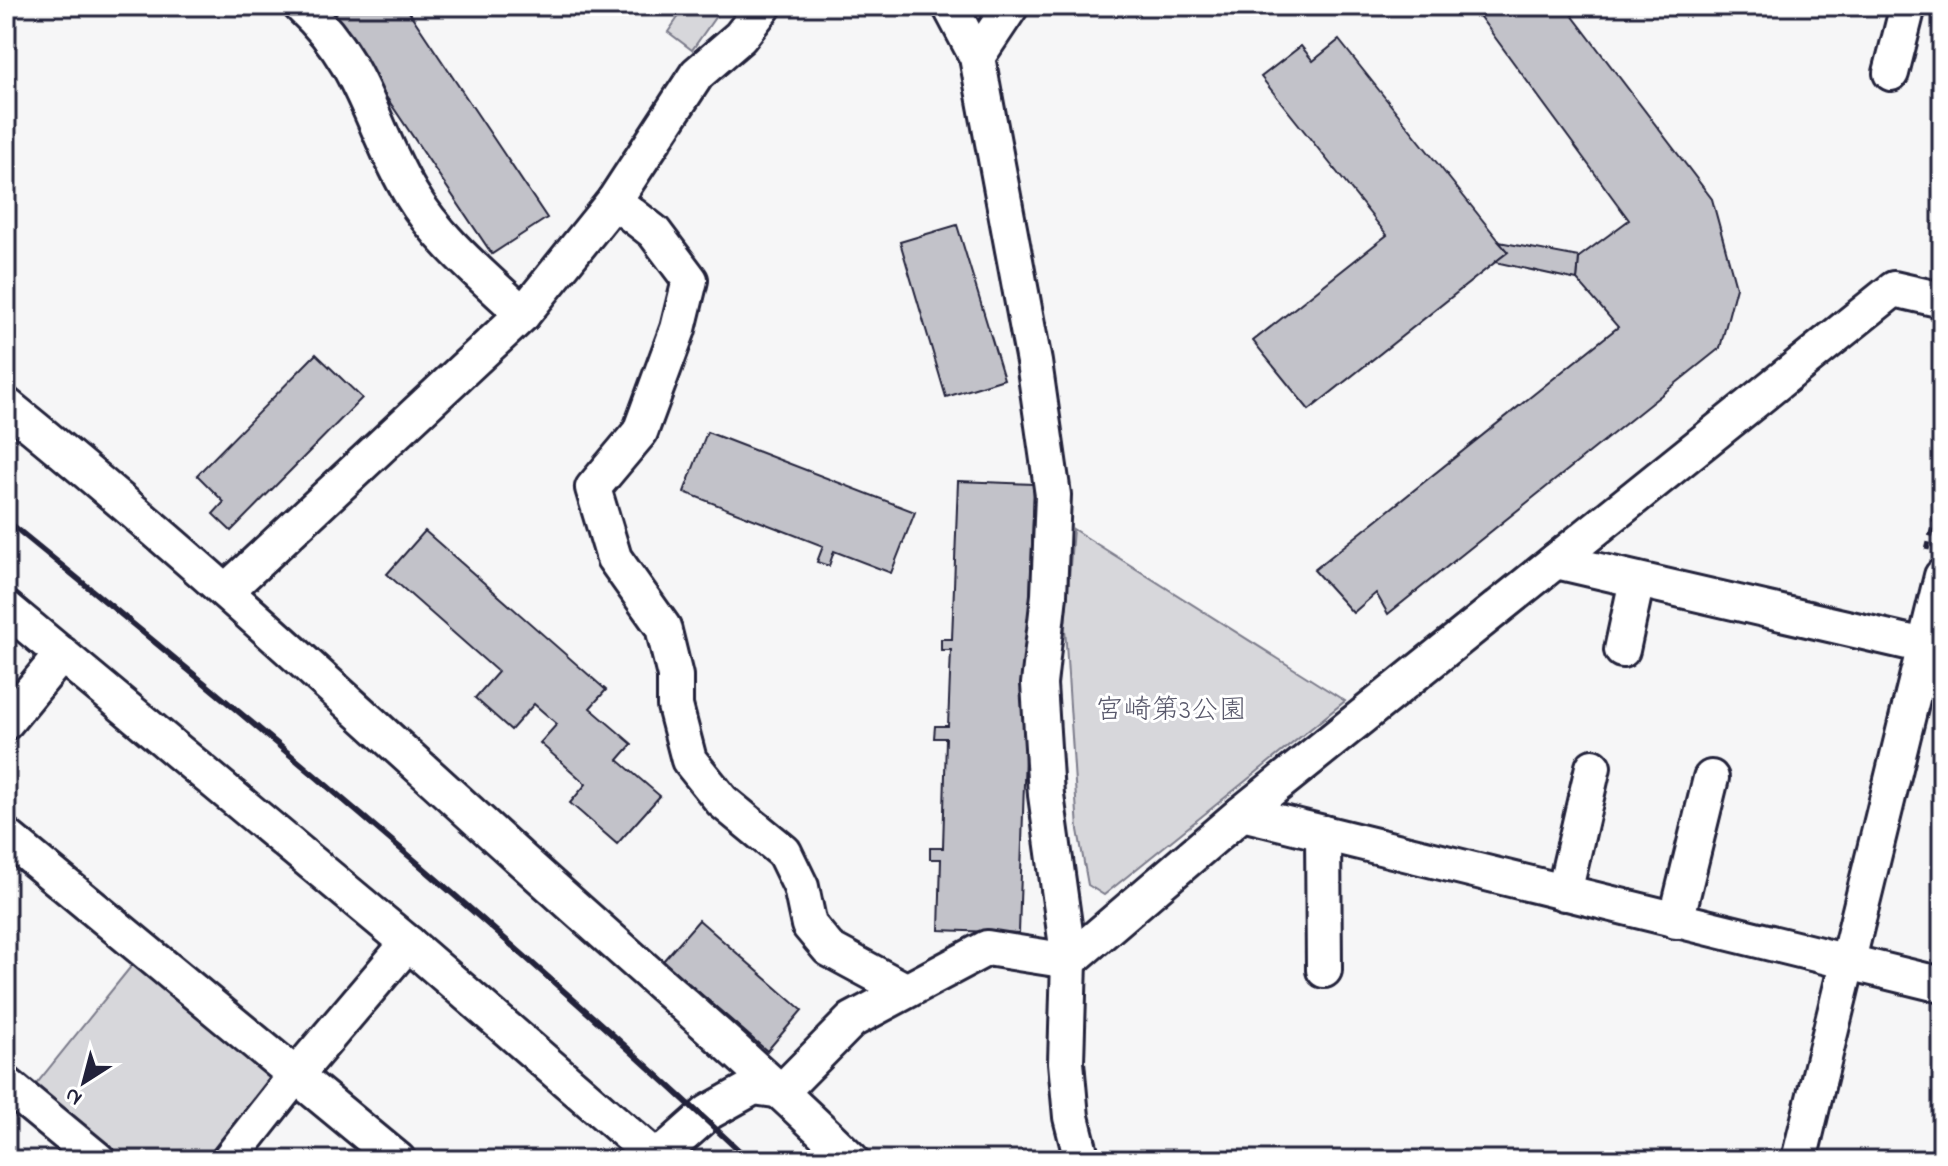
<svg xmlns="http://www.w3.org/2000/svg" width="1948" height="1166" font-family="'Indie Flower','Klee One',sans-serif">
<rect width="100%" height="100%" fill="#f6f6f7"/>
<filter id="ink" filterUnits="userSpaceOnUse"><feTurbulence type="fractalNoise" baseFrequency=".0125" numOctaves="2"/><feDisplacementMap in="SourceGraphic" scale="16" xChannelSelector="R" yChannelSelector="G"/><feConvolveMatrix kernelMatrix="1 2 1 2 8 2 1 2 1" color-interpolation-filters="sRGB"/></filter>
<g filter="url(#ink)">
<g fill="#d7d7db" stroke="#7c7c8b" stroke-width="2">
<polygon points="686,6 723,6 692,50 668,32"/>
<polygon points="1073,529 1345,701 1104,895 1088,885 1078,830 1065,628"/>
<polygon points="133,964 272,1074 272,1088 213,1160 122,1160 33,1088"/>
</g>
<g fill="#c2c2c9" stroke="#22223b" stroke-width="2">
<polygon points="325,6 405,6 547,218 492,254"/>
<polygon points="1472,6 1565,6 1712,199 1736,287 1720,348 1388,614 1376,593 1353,613 1314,570 1618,327 1577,280 1579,257 1629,220"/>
<polygon points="1339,40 1508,252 1309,410 1253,341 1387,235 1261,77 1301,46 1313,61"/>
<polygon points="957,225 1004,379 946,397 900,242"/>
<polygon points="1499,242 1579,257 1577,280 1495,262 1508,252"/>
<polygon points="316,354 362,398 231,531 213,514 224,502 197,475"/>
<polygon points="707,432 915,512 891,573 834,551 829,566 817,562 823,546 684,492"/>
<polygon points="958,481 1034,484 1019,933 939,930 941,859 930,859 930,848 943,848 946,738 934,738 935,726 948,726 951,650 941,650 941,639 952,639"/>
<polygon points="425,531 606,690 590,708 632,744 618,760 660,796 617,844 570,803 586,784 540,743 557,724 534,704 511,730 475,698 498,672 387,574"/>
<polygon points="699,920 802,1010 767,1051 663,961"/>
</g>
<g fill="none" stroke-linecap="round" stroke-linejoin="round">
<g stroke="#22223b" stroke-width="40">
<g id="minor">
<path d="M301 6C366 66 369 124 411 194 439 241 484 277 523 314"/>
<polyline points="950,6 977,57 1034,362 1053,495 1049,595 1039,684 1046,795 1069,961 1066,1062 1071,1117 1082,1160"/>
<polyline points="977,57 1011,6"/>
<polyline points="1891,73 1908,6"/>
<polyline points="614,201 654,232 690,280 678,329 640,432 593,488 614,558 663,627 675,676 675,706 689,760 722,801 784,852 801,887 809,925 829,949 905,990"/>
<path d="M6 405C184 549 352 706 522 860 632 960 746 1056 852 1160"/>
<polyline points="1556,561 1942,650"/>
<polyline points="226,591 523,314 614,201 697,74 740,37 764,6"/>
<polyline points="6,608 408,943 657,1159"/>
<polyline points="1622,650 1637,580"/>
<polyline points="6,722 62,654"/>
<polyline points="1242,813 1942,985"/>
<polyline points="1323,833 1324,970"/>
<polyline points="6,836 398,1160"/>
<polyline points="1564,893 1593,767"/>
<polyline points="1676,921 1711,778"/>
<polyline points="6,1084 98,1160"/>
<polyline points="229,1160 296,1075 408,943"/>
<polyline points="655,1160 709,1112 754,1087 782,1091 852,1020 987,948 1069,961 1242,813 1894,289 1942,300"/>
<polyline points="1799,1160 1942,576"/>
</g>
</g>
<polyline stroke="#22223b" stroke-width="5" stroke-dasharray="8 6" stroke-linecap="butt" points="1927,550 1942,490"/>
<use href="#minor" stroke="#fff" stroke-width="34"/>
<path stroke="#22223b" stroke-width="6" d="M6 520C260 727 510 936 749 1160"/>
</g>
</g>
<g text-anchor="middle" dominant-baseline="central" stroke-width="6" stroke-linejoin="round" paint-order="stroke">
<g font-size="28" fill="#58586b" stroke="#fff">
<text x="1171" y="711">宮崎第3公園</text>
</g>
</g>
<rect width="1948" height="1166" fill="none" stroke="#fff" stroke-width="32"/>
<rect x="16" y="16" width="1916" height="1134" fill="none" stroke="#22223b" stroke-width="3" filter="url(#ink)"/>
<g transform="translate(84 1082) rotate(216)" stroke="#ffffff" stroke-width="6" paint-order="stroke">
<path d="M0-6L14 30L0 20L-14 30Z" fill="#22223b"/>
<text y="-12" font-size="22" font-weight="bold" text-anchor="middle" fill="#22223b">N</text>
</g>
</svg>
